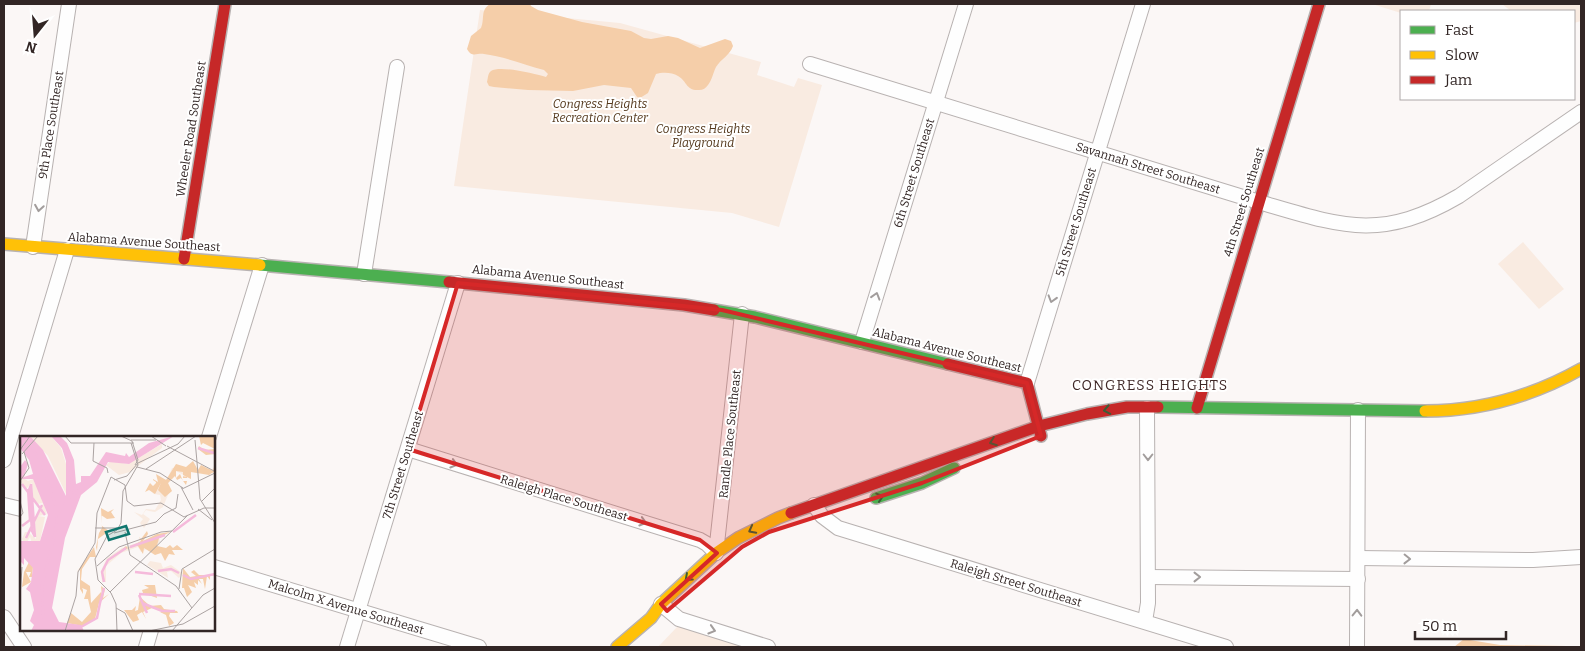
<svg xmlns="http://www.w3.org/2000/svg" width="1585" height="651" font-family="Bitter,serif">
<rect width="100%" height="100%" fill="#fbf7f6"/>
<g fill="#f9ebe1">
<polygon points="1372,4 1431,4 1429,11 1401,11 1401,13"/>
<polygon points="1502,4 1581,4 1581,21 1574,23 1574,11 1511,11"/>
<polygon points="480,10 620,23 761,62 757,75 794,87 798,78 822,85 779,227 732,213 454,186"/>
<polygon points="1523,242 1564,289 1539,309 1498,264"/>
<polygon points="678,626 748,647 658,647"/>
</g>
<g fill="#f5cea9">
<path d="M490 4H530L531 6 538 10 582 22 631 31 644 38 651 39 668 36 678 38 700 48 725 39 731 41 733 46C730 55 721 59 716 67 713 73 712 80 708 85 706 88 703 90 699 90 686 91 687 81 678 76 672 72 662 72 656 74L648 93 640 98 637 97 631 88 604 85 573 91 528 90 494 87 489 86 487 82C488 78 488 73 491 71 500 65 535 74 546 77L548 74 544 70C526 65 502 56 484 54 476 53 472 58 467 49L471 36 481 28C485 19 480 10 490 4Z"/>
<polygon points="1464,639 1500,645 1567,646 1567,647 1454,647"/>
</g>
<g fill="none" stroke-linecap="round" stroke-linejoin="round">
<g stroke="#b8b2b1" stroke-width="16">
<g id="street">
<path d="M810 64 1259 202C1341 226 1380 242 1459 196L1581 112"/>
<polyline points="33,247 69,4"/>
<polyline points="364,274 397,67"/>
<polyline points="862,342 966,4"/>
<polyline points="1027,383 1143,4"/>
<polyline points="209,437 262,265"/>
<polyline points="408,449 700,540 707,544 716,553"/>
<polyline points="4,460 67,250"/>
<polyline points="4,505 21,509"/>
<polyline points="814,505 822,516 838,528 1226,647"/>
<polyline points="716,553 742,314"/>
<polyline points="1358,558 1533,560 1581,557"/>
<polyline points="214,567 479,647"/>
<polyline points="1148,577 1358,579"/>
<polyline points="661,604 679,619 768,647"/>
<polyline points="4,617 24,647"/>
<polyline points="1145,621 1148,603 1147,408"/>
<polyline points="146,647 151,630"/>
<polyline points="347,647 458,283"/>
<polyline points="1357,647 1358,410"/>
</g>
</g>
<g stroke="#b8b2b1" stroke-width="14">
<g id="fast">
<polyline points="260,265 449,282"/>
<polyline points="714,310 755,317 948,364"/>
<polyline points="1158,407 1425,411"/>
<polyline points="876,498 922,483 954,468"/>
</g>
</g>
<g stroke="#b8b2b1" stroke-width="14">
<g id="slow">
<polyline points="4,244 260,265"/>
<path d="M1425 411C1480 411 1533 396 1581 369"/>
<polyline points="617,647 651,618 661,604 716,553 738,538 778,518 791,513"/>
</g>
</g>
<g stroke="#b8b2b1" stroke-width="14">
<g id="jam">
<polyline points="184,259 225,4"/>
<polyline points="449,282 684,305 714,310"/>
<polyline points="948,364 1027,383 1041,436"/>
<polyline points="1197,408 1319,4"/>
<polyline points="791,513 1039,426 1087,414 1127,407 1158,407"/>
</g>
</g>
<use href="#street" stroke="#fefefe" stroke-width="14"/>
<use href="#fast" stroke="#4caf50" stroke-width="11"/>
<use href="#slow" stroke="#ffc107" stroke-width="11"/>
<use href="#jam" stroke="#c62828" stroke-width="11"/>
</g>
<defs><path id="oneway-chevron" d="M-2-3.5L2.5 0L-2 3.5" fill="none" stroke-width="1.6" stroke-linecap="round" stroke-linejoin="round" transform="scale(1.25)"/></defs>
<g stroke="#a29d9c">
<use href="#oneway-chevron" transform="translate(39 208) rotate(99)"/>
<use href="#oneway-chevron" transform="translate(876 296) rotate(-73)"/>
<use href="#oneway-chevron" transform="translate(1052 299) rotate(107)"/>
<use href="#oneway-chevron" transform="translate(1148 457) rotate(90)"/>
<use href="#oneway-chevron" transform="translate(454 464) rotate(17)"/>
<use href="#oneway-chevron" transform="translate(643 522) rotate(17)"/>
<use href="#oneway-chevron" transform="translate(1407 559) rotate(1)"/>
<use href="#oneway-chevron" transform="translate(1197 577)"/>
<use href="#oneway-chevron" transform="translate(1357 613) rotate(-89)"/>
<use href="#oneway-chevron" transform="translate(712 630) rotate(17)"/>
</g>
<g stroke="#3c5d36">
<use href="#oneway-chevron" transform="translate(1107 410) rotate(169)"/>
<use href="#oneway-chevron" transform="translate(993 442) rotate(160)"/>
<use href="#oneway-chevron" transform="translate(880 497) rotate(-18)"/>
<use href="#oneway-chevron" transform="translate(752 530) rotate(152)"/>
<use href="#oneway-chevron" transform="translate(688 578) rotate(138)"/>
</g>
<path fill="#d62828" fill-opacity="0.2" stroke="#d62828" stroke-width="4" stroke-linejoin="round" d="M458 283 722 310 1027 383 1041 436 922 483 769 532 742 547 667 611 661 604 717 553 700 540 408 449Z"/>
<g text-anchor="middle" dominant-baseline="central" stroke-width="4" stroke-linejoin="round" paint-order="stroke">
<g font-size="12" font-style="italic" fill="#53371b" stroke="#fff">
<text x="600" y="104">Congress Heights<tspan x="600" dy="14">Recreation Center</tspan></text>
<text x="703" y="129">Congress Heights<tspan x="703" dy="14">Playground</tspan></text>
</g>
<g font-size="12" fill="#322625" stroke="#fff">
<text transform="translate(51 125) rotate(-81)">9th Place Southeast</text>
<text transform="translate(191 129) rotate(-81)">Wheeler Road Southeast</text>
<text transform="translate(1148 168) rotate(17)">Savannah Street Southeast</text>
<text transform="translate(914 173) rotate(-73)">6th Street Southeast</text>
<text transform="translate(1244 202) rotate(-73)">4th Street Southeast</text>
<text transform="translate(1076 222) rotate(-73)">5th Street Southeast</text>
<text transform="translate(144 242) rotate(4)">Alabama Avenue Southeast</text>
<text transform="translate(548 277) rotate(6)">Alabama Avenue Southeast</text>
<text transform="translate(947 350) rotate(14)">Alabama Avenue Southeast</text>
<text transform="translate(730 434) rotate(-84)">Randle Place Southeast</text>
<text transform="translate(403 465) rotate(-73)">7th Street Southeast</text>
<text transform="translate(564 498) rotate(17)">Raleigh Place Southeast</text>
<text transform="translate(1016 583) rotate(17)">Raleigh Street Southeast</text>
<text transform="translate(346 607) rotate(17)">Malcolm X Avenue Southeast</text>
</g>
<g font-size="14" letter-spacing="1" fill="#3f2827" stroke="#fff">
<text x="1150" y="385">CONGRESS HEIGHTS</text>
</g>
</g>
<g transform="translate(20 436)">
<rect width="195" height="195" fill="#fbf7f6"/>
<path d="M10 0H31L41 12 46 28 47 60 28 20ZM142 8V12L110 36 99 39 86 29 91 25 108 28ZM195 27V37L165 36 171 43 156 35 147 49 150 54 143 71 135 76 129 75 126 74 123 78 130 83 124 92 120 87 123 83 114 76 122 79 126 73 135 74 141 64 140 59 134 58 128 52 130 48 132 51 139 48 138 41 147 44 152 32 193 33ZM3 42 8 45 13 43 23 64 27 79 21 72 23 67 17 68 13 62 12 47 6 53 0 45ZM20 74 24 79 18 80 25 81 20 105 12 107 10 101 7 106 3 105 2 103 5 96H8L4 102 9 97 16 103 15 84ZM151 95 139 102 140 106 121 116 118 111 101 117 86 130V146H82L81 135 87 122 102 112ZM130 125 141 127 143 132 151 129 162 137 159 142 151 135 147 136 148 142 127 129Z" fill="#f9ebe1"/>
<path d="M179 0H195V18L186 19 178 13 179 10 184 14 195 13 183 7 181 9ZM173 25 178 34 181 29 193 35 195 28V35L189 39 171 36V43L163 39V40L167 41V42H163V36L156 35V42L160 38 163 45H167L166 49 161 42 157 44 155 40 148 47 152 55 145 61 138 54 141 47 135 58 129 54 125 56 130 47 133 50 136 47V46L133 44V43L138 46 136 38 146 44 156 28 166 31ZM81 72 88 76 94 73 91 76 95 82 87 83 81 79 82 90 89 95 78 103 77 115 76 111 79 97 82 92ZM127 95 128 98 123 105 137 98 150 96 139 102 137 110 146 112 150 109 153 112 157 109 163 114H152L155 119 149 118 145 125 141 117 135 119 124 112 123 118 118 110H114L116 109 99 116 106 110 108 112 121 105 119 101 121 103ZM74 111 76 121H70L62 133 61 144 70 150 71 167 81 156 82 160 81 150 85 153 83 162 89 158 79 167 75 183 62 190 47 187 51 177 62 186 71 176 68 163H64L67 154 62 152 63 154V158L60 153V133L57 136ZM9 126 13 131 12 141H9L11 136H6L11 146 2 151 4 136ZM163 132 170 141 176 140 171 136 174 134 179 139H195L190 140V144L187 140 185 153 183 143H179L182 148 178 144V149L174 146 176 152 168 149 172 156 167 161 164 152H162ZM124 149H135L137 162 123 157 122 154 129 152ZM120 161 130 170 141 169 144 173 157 175 158 177H150L149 180 154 187 149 190 146 179 140 176H147L132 172 123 176 126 183 122 176 117 179 119 184 113 186 104 174H112L116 170 115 175 118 174Z" fill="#f5cea9"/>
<path d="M0 0H10L23 14 46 60V25L42 12 31 0H40L47 7 54 24 56 48 61 46V40H70L86 16 105 20 106 17 109 21 129 7 154 0 109 28 88 26 77 46 61 59 45 102 32 172 39 186 61 189 64 195H11L14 189 10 185 14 174 10 156 6 153 11 146 13 132 4 122V129L1 126 0 105H20L28 79 13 43H0V31L5 24 8 28 4 41 13 38 9 24 0 12Z" fill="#f5badb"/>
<path fill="none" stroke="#f5badb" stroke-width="2.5" d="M35 0 50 21 52 52 50 61 38 78M12 12 22 27 37 74 36 93 22 149 23 179 16 195M178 12 194 17M2 48 25 79M11 48 15 101M11 49 9 54 12 95 15 101M51 61 72 43 80 30M2 90 10 84 8 53M153 96 176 79M6 102 22 69M110 111 145 99M138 135 151 133 159 137M115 136 133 138M163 139 171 143 195 138M84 146 82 136 88 124 106 112M119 158 151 160M119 159 127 177M80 167 84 152M122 167 142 175H155M61 191 77 182 80 167"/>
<path fill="none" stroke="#aba3a2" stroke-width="1" d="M45 0 51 7H114M101 0 112 5 118 24 115 29M131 0 146 10M111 4H136M175 4 177 26M74 7 73 25 87 32 88 37M147 10 194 35M0 14 10 0M2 18 18 0M177 26 180 63 195 87M117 31 140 37 163 52M126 33 176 0M94 44 107 40 118 27 158 8 165 0M0 45 9 32 4 16M161 51 173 74M162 53 195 37M0 65 3 77 0 81M182 65 195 52M178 73 192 84M75 92H99M105 96 110 119 156 150 172 172M94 97 136 86 144 78 156 72 158 58M77 130 99 111 141 96 152 95M159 153 162 133 195 113M90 156 168 79M0 161 2 131M96 172 105 177 113 195M45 195 56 160 58 136 75 107 77 77 91 41 105 49 107 65 114 70 141 67 164 81 184 72H195M97 195 96 168 91 157 78 144 75 123 87 100 97 94 101 87 103 55 118 29 111 7M129 195 163 188 195 170M152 195 183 159 195 152"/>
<path fill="#0f766e" fill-opacity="0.15" stroke="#0f766e" stroke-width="2.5" d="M106 90 109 98 89 104 86 96Z"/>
<rect width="195" height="195" fill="none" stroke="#322625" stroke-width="2.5"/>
</g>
<rect width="1585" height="651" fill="none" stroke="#322625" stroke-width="10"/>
<rect x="1400" y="10" width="175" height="90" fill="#ffffff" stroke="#ada8a8"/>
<rect x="1410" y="26" width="25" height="8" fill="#4caf50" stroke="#ada8a8"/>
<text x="1445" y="35" font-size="15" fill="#322625">Fast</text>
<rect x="1410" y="51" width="25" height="8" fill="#ffc107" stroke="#ada8a8"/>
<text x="1445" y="60" font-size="15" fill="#322625">Slow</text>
<rect x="1410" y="76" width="25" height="8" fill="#c62828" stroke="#ada8a8"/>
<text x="1445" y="85" font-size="15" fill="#322625">Jam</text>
<g transform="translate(35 35) rotate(197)" stroke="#ffffff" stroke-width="4" paint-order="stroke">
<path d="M0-4L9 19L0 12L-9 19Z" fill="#322625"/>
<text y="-8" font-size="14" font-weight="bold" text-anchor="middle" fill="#322625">N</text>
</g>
<path d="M1415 631v8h91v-8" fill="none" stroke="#322625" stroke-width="2.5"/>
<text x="1422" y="631" font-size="15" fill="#322625" stroke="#ffffff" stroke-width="4" paint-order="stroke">50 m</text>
</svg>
